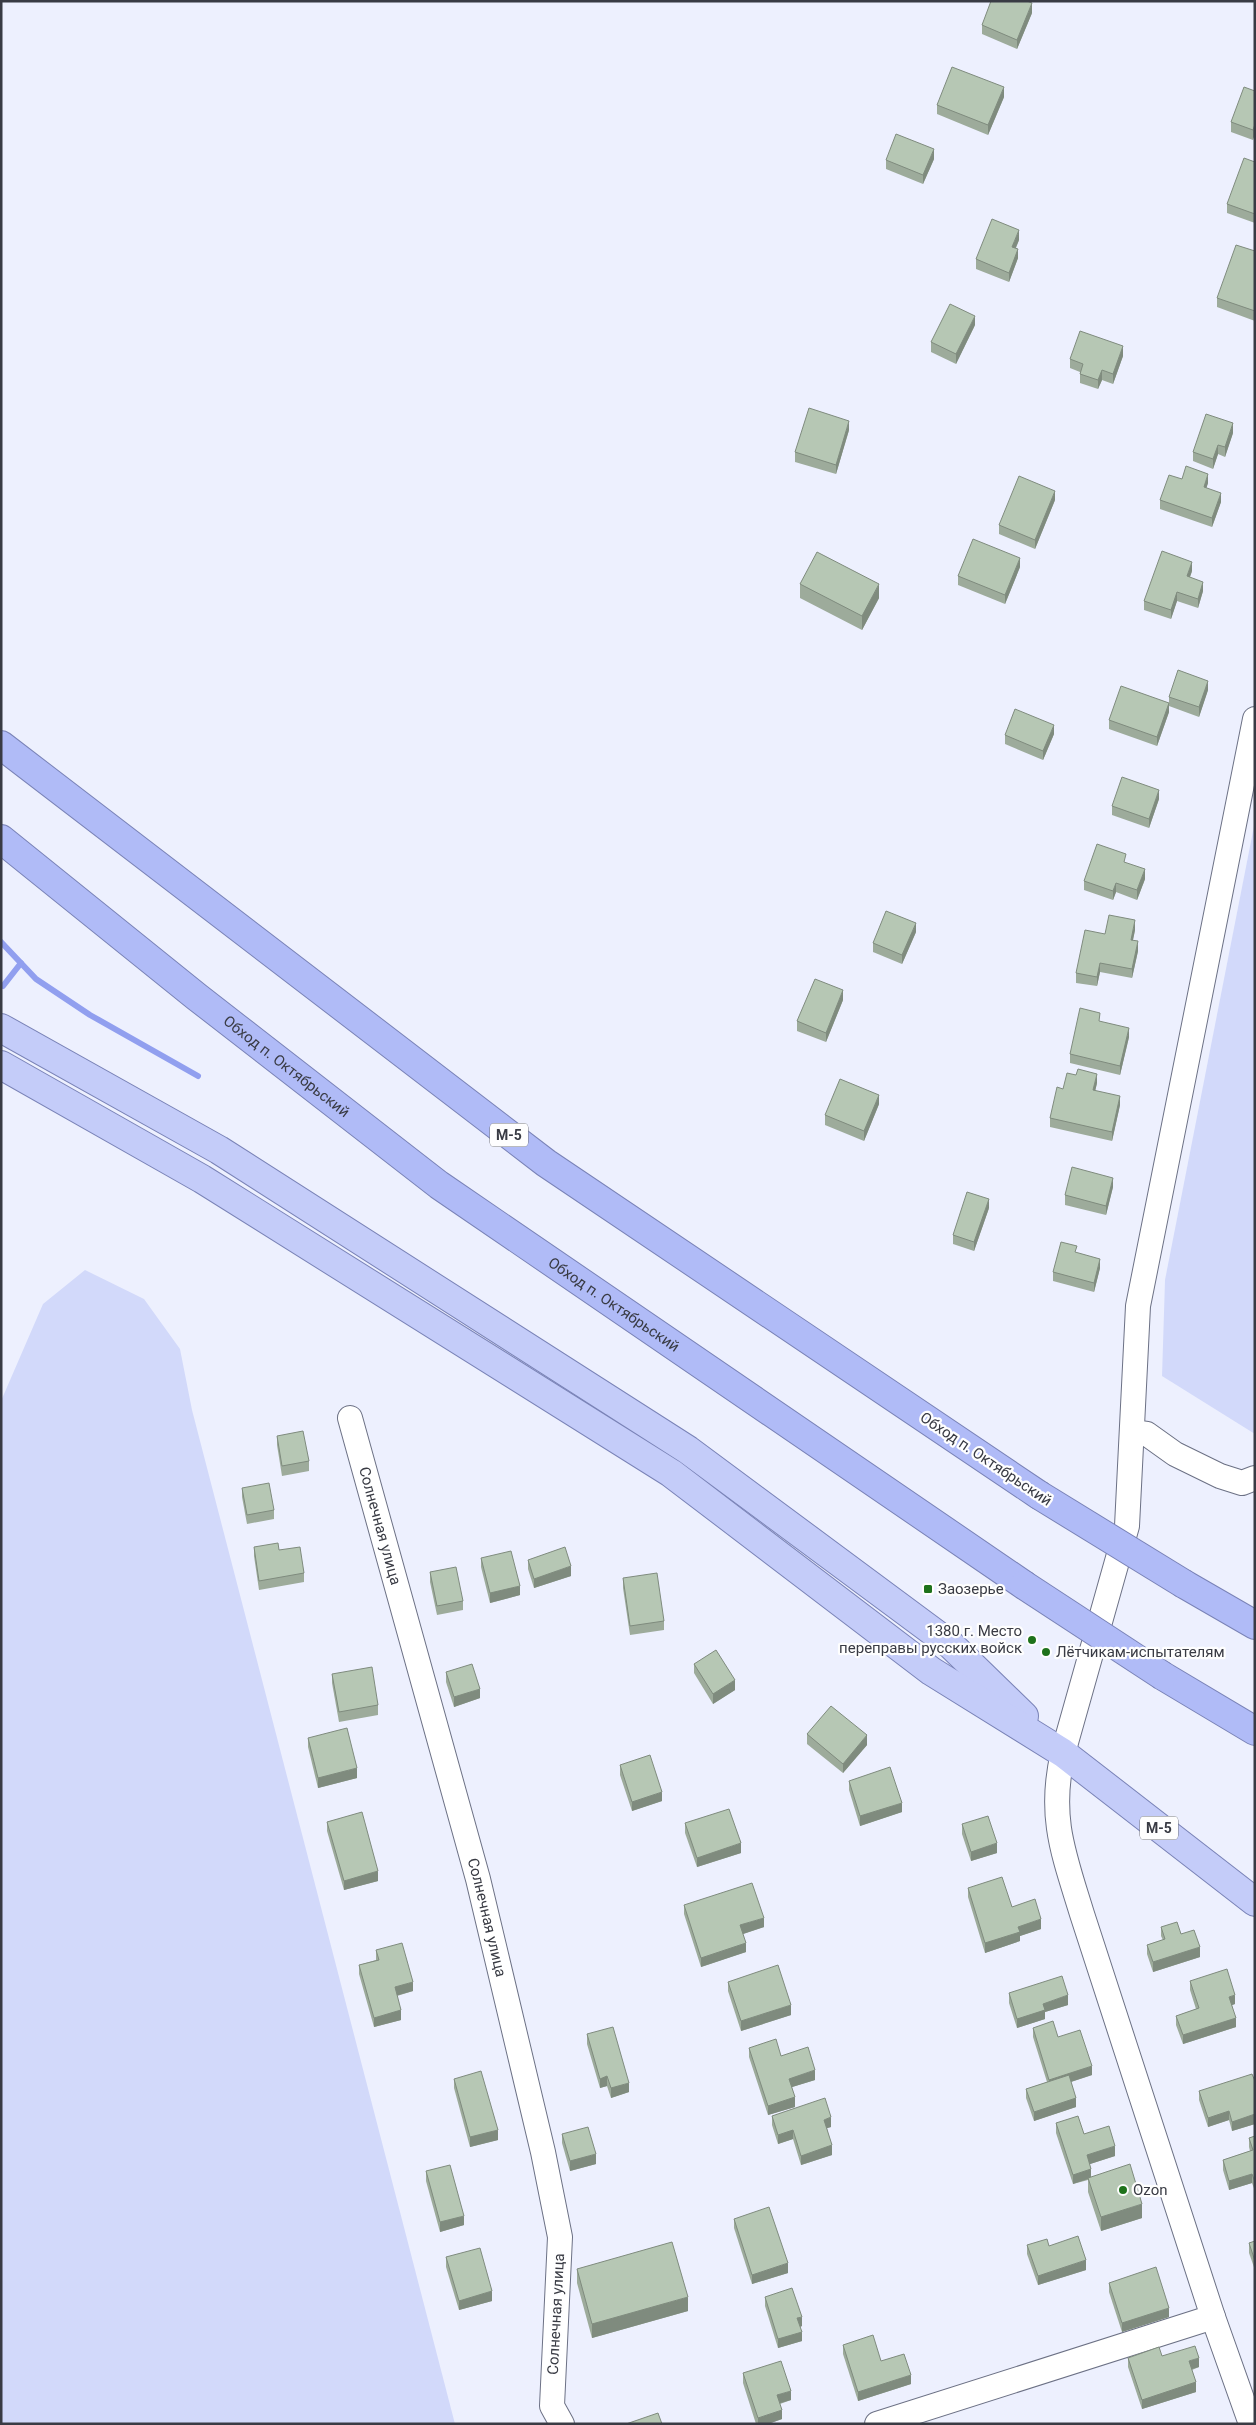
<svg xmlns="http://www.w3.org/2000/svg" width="1256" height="2425" font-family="Roboto,sans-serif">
<rect width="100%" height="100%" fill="#edf0fe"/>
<g fill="#d2d9fa">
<polygon points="1255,821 1255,1434 1162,1376 1165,1280"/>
<polygon points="85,1270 144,1299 180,1349 192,1410 455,2424 1,2424 1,1401 43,1304"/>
</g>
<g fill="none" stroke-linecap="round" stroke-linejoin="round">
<g stroke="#919fef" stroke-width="6">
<polyline points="1,942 36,979 90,1015 198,1076"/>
<polyline points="3,986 21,963"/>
</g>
<g stroke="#6c7185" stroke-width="26">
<g id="minor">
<path id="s1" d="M350 1418 478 1879 543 2152 560 2237 552 2406 562 2424"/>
<polyline points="1132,1432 1147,1434 1175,1454 1220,1476 1242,1483 1255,1478"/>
<polyline points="877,2424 1213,2317"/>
<path d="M1251 2424 1213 2317 1082 1914C1064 1855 1048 1817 1063 1753L1127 1526 1138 1306 1255 719"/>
</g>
</g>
<g stroke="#7a83b7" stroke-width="30">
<g id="primary">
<polyline points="1,1028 219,1150 688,1450 951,1645 1024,1716"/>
<polyline points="1,1065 202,1179 671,1473 931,1671 1063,1753 1255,1902"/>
</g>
</g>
<g stroke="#7a83b7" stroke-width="30">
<g id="trunk">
<polyline points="1,745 546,1163 1039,1495"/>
<path id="s2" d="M1 839 197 997 439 1185 1024 1585"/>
<polyline points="1184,1584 1255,1625"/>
<polyline points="1163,1676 1255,1731"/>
</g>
</g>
<use href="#minor" stroke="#fff" stroke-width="24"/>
<use href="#primary" stroke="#c4ccf9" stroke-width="28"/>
<use href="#trunk" stroke="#b0bbf7" stroke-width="28"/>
<g stroke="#7a83b7" stroke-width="30" stroke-linecap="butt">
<g id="trunk-bridge">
<polyline points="1039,1495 1184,1584"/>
<polyline points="1024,1585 1163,1676"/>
</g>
</g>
<use href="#trunk-bridge" stroke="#b0bbf7" stroke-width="28"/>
</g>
<g fill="#9dab9b">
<polygon points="1032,13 1017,49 982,34 982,25"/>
<polygon points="1255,91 1253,140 1231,132 1231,122"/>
<polygon points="1004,97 988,135 937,114 937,105"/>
<polygon points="934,159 923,184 886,169 886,160"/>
<polygon points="1255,162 1255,223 1227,213 1227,204"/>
<polygon points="1019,240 1016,248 1018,258 1009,282 976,269 976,259"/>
<polygon points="1255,251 1255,321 1217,307 1217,298"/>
<polygon points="975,325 956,364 931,352 931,342"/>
<polygon points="1123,356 1113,384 1102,380 1098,389 1080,383 1080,372 1070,368 1070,359"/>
<polygon points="849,430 836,474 795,462 795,452"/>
<polygon points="1233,433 1225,457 1218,454 1213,469 1193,461 1193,452"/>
<polygon points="1182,479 1208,483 1206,488 1221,502 1212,527 1160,509 1160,500"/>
<polygon points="1055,500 1035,549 999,534 999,525"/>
<polygon points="1020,567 1005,604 958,585 958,576"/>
<polygon points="1192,571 1190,577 1203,591 1198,608 1177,601 1171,619 1144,610 1144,601"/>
<polygon points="800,584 879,598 862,630 800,598"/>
<polygon points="1208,690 1199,717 1169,706 1169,712 1157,746 1109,729 1109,720 1169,703 1169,697"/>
<polygon points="1054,734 1043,760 1005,744 1005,735"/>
<polygon points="1159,799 1149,828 1112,815 1112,806"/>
<polygon points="1145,879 1137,900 1116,892 1113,900 1084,890 1084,881"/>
<polygon points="1135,930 1133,940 1138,951 1132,978 1100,972 1097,986 1076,983 1076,973 1105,934"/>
<polygon points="916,932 902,964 873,952 873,943"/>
<polygon points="843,1000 826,1042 797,1031 797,1021"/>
<polygon points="1100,1022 1129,1037 1120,1075 1070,1063 1070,1054"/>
<polygon points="1097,1083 1095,1091 1120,1105 1112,1141 1050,1127 1050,1118"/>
<polygon points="879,1104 864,1141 825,1125 825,1115"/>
<polygon points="1113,1187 1106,1215 1065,1205 1065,1195"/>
<polygon points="989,1208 974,1251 953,1244 953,1235"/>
<polygon points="1077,1253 1100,1268 1094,1292 1053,1281 1053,1272"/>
<polygon points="277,1436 309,1461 309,1471 282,1476 277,1445"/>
<polygon points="242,1488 274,1510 274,1519 247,1524 242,1497"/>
<polygon points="254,1547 279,1550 304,1573 304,1582 259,1590 254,1556"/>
<polygon points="481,1558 520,1595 490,1603 481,1567"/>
<polygon points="528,1560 571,1576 534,1588 528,1569"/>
<polygon points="430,1572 463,1601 463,1610 437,1615 430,1582"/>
<polygon points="623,1578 664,1621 664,1630 630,1635 623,1588"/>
<polygon points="694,1664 735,1690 713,1704 694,1673"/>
<polygon points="446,1672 480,1698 454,1707 446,1682"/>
<polygon points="332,1674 378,1705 378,1715 339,1722 332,1683"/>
<polygon points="807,1734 867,1745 843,1773 807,1744"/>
<polygon points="308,1738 357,1778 318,1788 308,1747"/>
<polygon points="620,1765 662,1801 632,1811 620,1775"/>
<polygon points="849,1781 902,1812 860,1826 849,1790"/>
<polygon points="327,1822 378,1881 344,1890 327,1831"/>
<polygon points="685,1823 741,1853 697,1867 685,1833"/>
<polygon points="962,1824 997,1853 971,1861 962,1834"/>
<polygon points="968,1888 1012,1907 1041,1929 1020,1936 1020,1941 985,1953 968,1897"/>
<polygon points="684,1905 764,1927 743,1934 746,1952 701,1967 684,1914"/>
<polygon points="1161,1927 1181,1934 1200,1957 1153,1972 1147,1954 1147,1945 1163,1940 1161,1936"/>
<polygon points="376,1950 413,1991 397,1996 401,2020 374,2027 359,1974 359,1965 376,1960"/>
<polygon points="1190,1981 1235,2004 1232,2005 1236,2027 1183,2044 1176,2025 1176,2016 1196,2009 1190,1990"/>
<polygon points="728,1982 791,2015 741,2031 728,1991"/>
<polygon points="1009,1993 1068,2005 1045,2012 1045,2019 1017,2028 1009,2003"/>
<polygon points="1033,2028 1058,2037 1092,2075 1071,2082 1076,2107 1034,2121 1026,2098 1026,2089 1047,2082 1033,2037"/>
<polygon points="587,2034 629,2092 611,2098 607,2086 600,2088 587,2044"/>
<polygon points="749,2048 815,2080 792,2087 795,2107 768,2115 749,2057"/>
<polygon points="454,2079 498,2140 470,2147 454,2088"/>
<polygon points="1255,2081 1255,2124 1232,2131 1229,2120 1208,2127 1199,2100 1199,2091"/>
<polygon points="772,2116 831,2127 827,2128 832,2155 801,2165 793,2139 778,2144 772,2125"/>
<polygon points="1056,2123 1084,2134 1115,2156 1090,2164 1091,2177 1142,2218 1101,2231 1088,2192 1088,2180 1073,2184 1056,2133"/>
<polygon points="562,2134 596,2164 570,2171 562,2143"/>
<polygon points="1255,2136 1255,2191 1252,2183 1229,2190 1223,2170 1223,2160 1250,2151 1249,2147 1249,2138"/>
<polygon points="426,2171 464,2225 440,2232 426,2181"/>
<polygon points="734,2219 788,2273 752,2284 734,2228"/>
<polygon points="1255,2241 1255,2270 1249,2253 1249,2243"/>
<polygon points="1027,2245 1086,2270 1038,2285 1027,2254"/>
<polygon points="446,2257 492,2301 459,2310 446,2267"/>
<polygon points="577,2269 688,2311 592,2338 577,2283"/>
<polygon points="1109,2283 1169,2317 1122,2332 1109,2292"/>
<polygon points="765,2297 802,2326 800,2327 802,2341 778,2348 765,2306"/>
<polygon points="843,2345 911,2384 858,2401 843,2354"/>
<polygon points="1162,2356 1199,2367 1192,2370 1196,2392 1142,2409 1128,2367 1128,2358"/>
<polygon points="743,2373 791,2400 780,2404 782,2419 768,2424 756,2424 743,2383"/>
</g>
<g fill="#7f8b7e">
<polygon points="1032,3 1032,13 1017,49 1017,40"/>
<polygon points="1004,87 1004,97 988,135 988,125"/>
<polygon points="1255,124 1255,134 1253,140 1253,130"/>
<polygon points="934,149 934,159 923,184 923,175"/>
<polygon points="1019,230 1019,240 1012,256 1012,247"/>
<polygon points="1018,249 1018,258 1009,282 1009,273"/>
<polygon points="975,316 975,325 956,364 956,354"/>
<polygon points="1123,346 1123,356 1113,384 1113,374"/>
<polygon points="1102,370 1102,380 1098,389 1098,380"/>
<polygon points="849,421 849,430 836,474 836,465"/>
<polygon points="1233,423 1233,433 1225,457 1225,447"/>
<polygon points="1218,445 1218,454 1213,469 1213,459"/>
<polygon points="1208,474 1208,483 1204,496 1204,487"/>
<polygon points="1055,491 1055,500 1035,549 1035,540"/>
<polygon points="1221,493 1221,502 1212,527 1212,518"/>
<polygon points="1020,558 1020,567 1005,604 1005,595"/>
<polygon points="1192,562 1192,571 1187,585 1187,576"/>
<polygon points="1203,582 1203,591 1198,608 1198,599"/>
<polygon points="879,584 879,598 862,630 862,616"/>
<polygon points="1177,592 1177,601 1171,619 1171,610"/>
<polygon points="1208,681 1208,690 1199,717 1199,707"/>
<polygon points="1169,703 1169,712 1157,746 1157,737"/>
<polygon points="1054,725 1054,734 1043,760 1043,751"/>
<polygon points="1159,790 1159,799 1149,828 1149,819"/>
<polygon points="1145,869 1145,879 1137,900 1137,890"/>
<polygon points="1116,883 1116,892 1113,900 1113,891"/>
<polygon points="1135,920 1135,930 1131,949 1131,940"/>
<polygon points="916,923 916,932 902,964 902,955"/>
<polygon points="1138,941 1138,951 1132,978 1132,969"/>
<polygon points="1100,963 1100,972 1097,986 1097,977"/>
<polygon points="843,990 843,1000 826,1042 826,1033"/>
<polygon points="1129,1028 1129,1037 1120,1075 1120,1066"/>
<polygon points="1097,1074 1097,1083 1093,1100 1093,1090"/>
<polygon points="879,1095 879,1104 864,1141 864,1131"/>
<polygon points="1120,1096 1120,1105 1112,1141 1112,1132"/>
<polygon points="1113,1178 1113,1187 1106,1215 1106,1206"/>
<polygon points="989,1199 989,1208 974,1251 974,1242"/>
<polygon points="1100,1259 1100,1268 1094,1292 1094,1283"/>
<polygon points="571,1566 571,1576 534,1588 534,1579"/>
<polygon points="520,1586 520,1595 490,1603 490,1593"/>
<polygon points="735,1680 735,1690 713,1704 713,1694"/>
<polygon points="480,1689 480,1698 454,1707 454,1697"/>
<polygon points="867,1735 867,1745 843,1773 843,1764"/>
<polygon points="357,1768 357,1778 318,1788 318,1778"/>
<polygon points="662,1792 662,1801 632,1811 632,1802"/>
<polygon points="902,1803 902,1812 860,1826 860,1816"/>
<polygon points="741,1843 741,1853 697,1867 697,1858"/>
<polygon points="997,1843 997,1853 971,1861 971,1852"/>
<polygon points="378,1871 378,1881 344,1890 344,1881"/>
<polygon points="764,1918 764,1927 740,1935 740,1925"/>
<polygon points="1041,1919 1041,1929 1020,1936 1020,1941 985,1953 985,1943 1018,1927"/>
<polygon points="746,1943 746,1952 701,1967 701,1958"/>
<polygon points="1200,1947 1200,1957 1153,1972 1153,1962"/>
<polygon points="413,1982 413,1991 395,1996 395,1987"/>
<polygon points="1068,1995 1068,2005 1045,2012 1045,2019 1017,2028 1017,2019 1043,2004"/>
<polygon points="1235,1995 1235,2004 1229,2006 1229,1997"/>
<polygon points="791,2005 791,2015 741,2031 741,2021"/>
<polygon points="401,2010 401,2020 374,2027 374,2018"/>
<polygon points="1236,2018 1236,2027 1183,2044 1183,2035"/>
<polygon points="1092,2066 1092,2075 1049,2089 1049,2080"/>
<polygon points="815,2070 815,2080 789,2088 789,2079"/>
<polygon points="607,2076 607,2086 600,2088 600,2079"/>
<polygon points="629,2083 629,2092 611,2098 611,2088"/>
<polygon points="795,2097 795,2107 768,2115 768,2106"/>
<polygon points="1076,2098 1076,2107 1034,2121 1034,2112"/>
<polygon points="1229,2111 1229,2120 1208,2127 1208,2118"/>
<polygon points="1255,2114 1255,2124 1232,2131 1232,2122"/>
<polygon points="831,2117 831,2127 824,2129 824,2120"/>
<polygon points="498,2130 498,2140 470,2147 470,2137"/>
<polygon points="793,2130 793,2139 778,2144 778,2135"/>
<polygon points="832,2145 832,2155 801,2165 801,2156"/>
<polygon points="1115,2146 1115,2156 1087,2165 1087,2155"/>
<polygon points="596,2154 596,2164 570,2171 570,2161"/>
<polygon points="1091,2169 1091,2178 1073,2184 1073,2175"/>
<polygon points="1252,2174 1252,2183 1229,2190 1229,2181"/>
<polygon points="1142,2204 1142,2218 1101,2231 1101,2217"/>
<polygon points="464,2216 464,2225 440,2232 440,2222"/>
<polygon points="1086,2260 1086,2270 1038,2285 1038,2276"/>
<polygon points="788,2263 788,2273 752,2284 752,2275"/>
<polygon points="492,2291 492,2301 459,2310 459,2301"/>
<polygon points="688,2297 688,2311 592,2338 592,2324"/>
<polygon points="1169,2308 1169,2317 1122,2332 1122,2323"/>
<polygon points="802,2317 802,2326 797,2328 797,2318"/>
<polygon points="802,2332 802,2341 778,2348 778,2339"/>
<polygon points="1199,2358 1199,2367 1189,2370 1189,2361"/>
<polygon points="911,2375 911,2384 858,2401 858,2392"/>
<polygon points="1196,2382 1196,2392 1142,2409 1142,2400"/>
<polygon points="791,2391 791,2400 777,2404 777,2395"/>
<polygon points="782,2410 782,2419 768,2424 758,2424 758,2418"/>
</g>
<g fill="#b6c7b4" stroke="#7f8b7e">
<polygon points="991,1 1027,1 1032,3 1017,40 982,25"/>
<polygon points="952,67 1004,87 988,125 937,105"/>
<polygon points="1244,87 1255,91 1255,124 1253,130 1231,122"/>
<polygon points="896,134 934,149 923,175 886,160"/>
<polygon points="1244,158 1255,162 1255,214 1227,204"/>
<polygon points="992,219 1019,230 1012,247 1018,249 1009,273 976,259"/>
<polygon points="1236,245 1255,251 1255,311 1217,298"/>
<polygon points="950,304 975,316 956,354 931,342"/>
<polygon points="1080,331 1123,346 1113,374 1102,370 1098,380 1080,374 1083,364 1070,359"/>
<polygon points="809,408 849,421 836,465 795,452"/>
<polygon points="1206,414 1233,423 1225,447 1218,445 1213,459 1193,452"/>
<polygon points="1186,466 1208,474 1204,487 1221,493 1212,518 1160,500 1169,475 1182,479"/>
<polygon points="1019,476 1055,491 1035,540 999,525"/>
<polygon points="973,539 1020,558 1005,595 958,576"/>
<polygon points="1162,551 1192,562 1187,576 1203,582 1198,599 1177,592 1171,610 1144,601"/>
<polygon points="817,552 879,584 862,616 800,584"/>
<polygon points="1178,670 1208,681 1199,707 1169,697"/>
<polygon points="1121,686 1169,703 1157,737 1109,720"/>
<polygon points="1015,709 1054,725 1043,751 1005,735"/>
<polygon points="1122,777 1159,790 1149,819 1112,806"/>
<polygon points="1097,844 1126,854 1124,862 1145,869 1137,890 1116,883 1113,891 1084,881"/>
<polygon points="886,911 916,923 902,955 873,943"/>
<polygon points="1109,915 1135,920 1131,940 1138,941 1132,969 1100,963 1097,977 1076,973 1085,930 1105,934"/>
<polygon points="815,979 843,990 826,1033 797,1021"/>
<polygon points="1080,1008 1100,1013 1099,1021 1129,1028 1120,1066 1070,1054"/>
<polygon points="1078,1069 1097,1074 1093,1090 1120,1096 1112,1132 1050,1118 1057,1087 1063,1089 1067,1073 1076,1075"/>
<polygon points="840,1079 879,1095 864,1131 825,1115"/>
<polygon points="1072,1167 1113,1178 1106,1206 1065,1195"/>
<polygon points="967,1192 989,1199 974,1242 953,1235"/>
<polygon points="1061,1242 1077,1246 1075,1252 1100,1259 1094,1283 1053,1272"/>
<polygon points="303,1431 309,1461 282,1466 277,1436"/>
<polygon points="269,1483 274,1510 247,1515 242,1488"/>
<polygon points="278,1543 279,1550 300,1547 304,1573 259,1581 254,1547"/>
<polygon points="565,1547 571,1566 534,1579 528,1560"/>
<polygon points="511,1551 520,1586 490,1593 481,1558"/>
<polygon points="456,1567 463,1601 437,1606 430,1572"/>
<polygon points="657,1573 664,1621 630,1626 623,1578"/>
<polygon points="716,1650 735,1680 713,1694 694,1664"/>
<polygon points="472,1664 480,1689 454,1697 446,1672"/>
<polygon points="372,1667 378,1705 339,1712 332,1674"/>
<polygon points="831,1706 867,1735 843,1764 807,1734"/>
<polygon points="347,1728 357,1768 318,1778 308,1738"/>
<polygon points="650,1755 662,1792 632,1802 620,1765"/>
<polygon points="890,1767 902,1803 860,1816 849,1781"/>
<polygon points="729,1809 741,1843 697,1858 685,1823"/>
<polygon points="362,1812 378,1871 344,1881 327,1822"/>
<polygon points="988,1816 997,1843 971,1852 962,1824"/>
<polygon points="1002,1877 1012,1907 1035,1899 1041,1919 1018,1927 1020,1932 985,1943 968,1888"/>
<polygon points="752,1883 764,1918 740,1925 746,1943 701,1958 684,1905"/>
<polygon points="1177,1922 1181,1934 1194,1930 1200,1947 1153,1962 1147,1945 1165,1939 1161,1927"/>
<polygon points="402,1943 413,1982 395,1987 401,2010 374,2018 359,1965 379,1960 376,1950"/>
<polygon points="778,1965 791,2005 741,2021 728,1982"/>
<polygon points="1227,1969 1235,1995 1229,1997 1236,2018 1183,2035 1176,2016 1199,2008 1190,1981"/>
<polygon points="1062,1976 1068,1995 1043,2004 1045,2010 1017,2019 1009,1993"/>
<polygon points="1053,2021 1058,2037 1080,2030 1092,2066 1049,2080 1033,2028"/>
<polygon points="613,2027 629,2083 611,2088 607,2076 600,2079 587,2034"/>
<polygon points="776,2039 781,2056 808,2047 815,2070 789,2079 795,2097 768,2106 749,2048"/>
<polygon points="481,2071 498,2130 470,2137 454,2079"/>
<polygon points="1252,2074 1255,2081 1255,2114 1232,2122 1229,2111 1208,2118 1199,2091"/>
<polygon points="1069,2075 1076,2098 1034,2112 1026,2089"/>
<polygon points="825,2098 831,2117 824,2120 832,2145 801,2156 793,2130 778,2135 772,2116"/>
<polygon points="1078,2116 1084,2134 1109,2126 1115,2146 1087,2155 1091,2169 1073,2175 1056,2123"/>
<polygon points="588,2127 596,2154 570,2161 562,2134"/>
<polygon points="1255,2136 1255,2182 1252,2174 1229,2181 1223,2160 1253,2150 1249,2138"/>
<polygon points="1130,2164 1142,2204 1101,2217 1088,2178"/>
<polygon points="450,2165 464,2216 440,2222 426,2171"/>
<polygon points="769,2207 788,2263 752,2275 734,2219"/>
<polygon points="1078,2236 1086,2260 1038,2276 1027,2245 1047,2239 1049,2246"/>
<polygon points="1255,2241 1255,2261 1249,2243"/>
<polygon points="672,2242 688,2297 592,2324 577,2269"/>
<polygon points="480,2248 492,2291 459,2301 446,2257"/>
<polygon points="1156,2267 1169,2308 1122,2323 1109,2283"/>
<polygon points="792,2288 802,2317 797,2318 802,2332 778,2339 765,2297"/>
<polygon points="873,2335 881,2361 904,2354 911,2375 858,2392 843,2345"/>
<polygon points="1195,2346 1199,2358 1189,2361 1196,2382 1142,2400 1128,2358 1159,2347 1162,2356"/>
<polygon points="781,2361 791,2391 777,2395 782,2410 758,2418 743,2373"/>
<polygon points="658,2413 662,2424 626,2424"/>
</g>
<g fill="#1e721b" stroke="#fefefe" stroke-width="2">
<rect x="923" y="1584" width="10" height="10" rx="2.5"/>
<circle cx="1032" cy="1640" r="5"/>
<circle cx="1046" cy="1652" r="5"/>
<circle cx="1123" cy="2190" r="5"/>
</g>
<g text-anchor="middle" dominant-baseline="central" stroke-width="4.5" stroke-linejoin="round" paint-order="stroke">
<g fill="#fefefe" stroke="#74767c" stroke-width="1">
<rect x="490" y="1123.5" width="38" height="23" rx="4"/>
<rect x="1140" y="1816.5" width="38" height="23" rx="4"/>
</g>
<g font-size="14" font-weight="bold" fill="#393b44">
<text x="509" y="1135">М-5</text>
<text x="1159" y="1828">М-5</text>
</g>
<g font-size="15" fill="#393b44" stroke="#fefefe">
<text stroke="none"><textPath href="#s2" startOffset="365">Обход п. Октябрьский</textPath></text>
<text stroke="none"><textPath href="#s2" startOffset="770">Обход п. Октябрьский</textPath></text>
<text transform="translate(986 1459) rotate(34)">Обход п. Октябрьский</text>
<text stroke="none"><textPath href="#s1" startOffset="112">Солнечная улица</textPath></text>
<text stroke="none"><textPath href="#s1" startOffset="518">Солнечная улица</textPath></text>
<text transform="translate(556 2314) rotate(-87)">Солнечная улица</text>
</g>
<g font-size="15" fill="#393b44" stroke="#fefefe" text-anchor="start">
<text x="938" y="1589">Заозерье</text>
<text x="1022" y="1631" text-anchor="end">1380 г. Место<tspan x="1022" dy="17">переправы русских войск</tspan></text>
<text x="1056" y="1652">Лётчикам-испытателям</text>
<text x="1133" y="2190">Ozon</text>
</g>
</g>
<rect width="1256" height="2425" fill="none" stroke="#393b44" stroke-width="5"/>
</svg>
